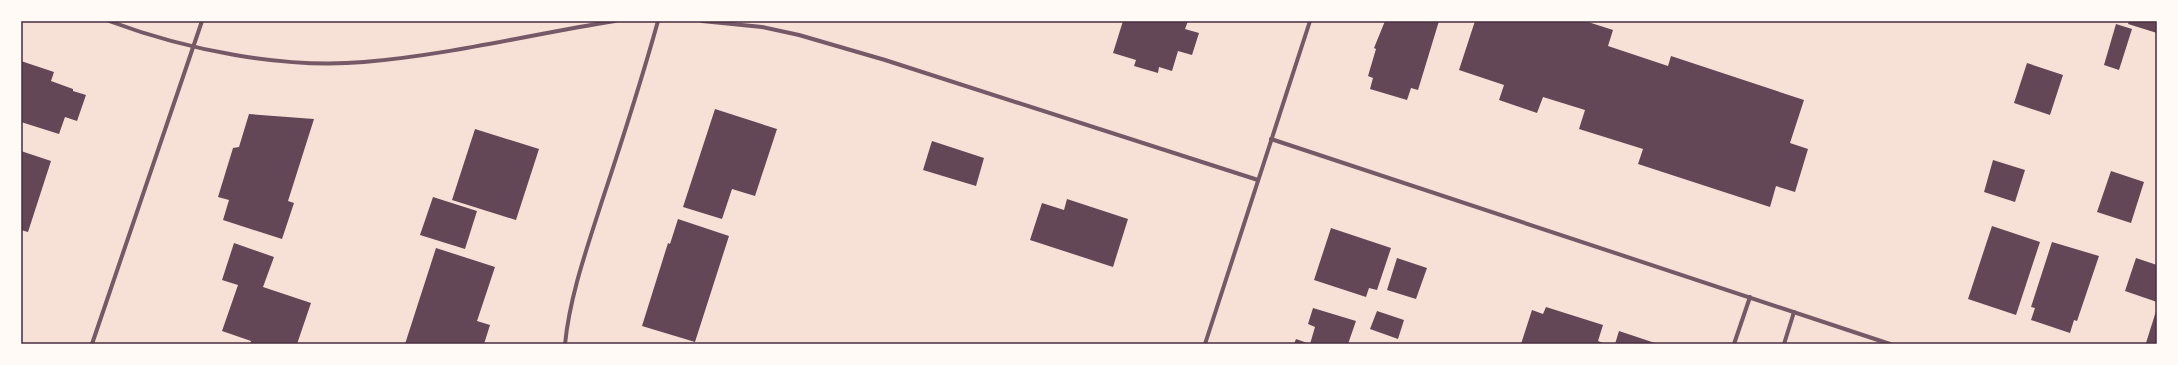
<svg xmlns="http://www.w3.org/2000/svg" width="2178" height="365" font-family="Roboto,sans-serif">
<rect width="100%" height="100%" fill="#f7e1d7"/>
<g fill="#644757">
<polygon points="1123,21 1188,21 1185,29 1199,33 1192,55 1178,51 1172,71 1159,67 1158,73 1134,66 1136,60 1113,53"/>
<polygon points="1385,21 1439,21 1418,90 1411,88 1407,100 1370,89 1373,78 1368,76 1376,49 1374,48"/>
<polygon points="1475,21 1585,21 1613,30 1608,46 1668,66 1671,56 1804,100 1790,143 1808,149 1795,192 1776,186 1770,207 1638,164 1643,149 1579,129 1585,110 1543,97 1537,113 1499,100 1504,85 1459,70"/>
<polygon points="2129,21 2157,21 2157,33 2128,24"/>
<polygon points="2116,24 2132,29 2119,70 2104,65"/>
<polygon points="21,61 54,72 51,81 73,89 73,91 86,95 77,121 65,117 59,134 21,122"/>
<polygon points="2027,63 2063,75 2050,115 2014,103"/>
<polygon points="715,109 777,129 755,196 732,189 722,219 683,207"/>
<polygon points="249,114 314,119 288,201 294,203 282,239 223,220 229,200 218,197 233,148 239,147"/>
<polygon points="475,129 539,149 516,220 452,200"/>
<polygon points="932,141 984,158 976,186 923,170"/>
<polygon points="21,151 51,161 28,232 21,230"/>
<polygon points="1993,160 2025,170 2015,202 1984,192"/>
<polygon points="2111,171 2144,182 2131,223 2097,212"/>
<polygon points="433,197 477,211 465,249 420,235"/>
<polygon points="1067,199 1128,219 1113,267 1030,240 1042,203 1064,210"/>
<polygon points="678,219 729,236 695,342 642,326 668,243 670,244"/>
<polygon points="1992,226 2040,242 2016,315 1968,299"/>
<polygon points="1331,228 1391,248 1377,290 1369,288 1366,297 1314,280"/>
<polygon points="2052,242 2099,256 2077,321 2074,320 2070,333 2031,320 2035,308 2031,307"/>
<polygon points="234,243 274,257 263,287 311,303 297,344 250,344 251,341 222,331 238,285 222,280"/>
<polygon points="436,248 495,267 477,321 490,325 484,344 405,344"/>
<polygon points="1397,258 1427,268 1416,299 1387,290"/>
<polygon points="2136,258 2157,265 2157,302 2125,291"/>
<polygon points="1546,307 1603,325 1598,341 1606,344 1521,344 1532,310 1543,314"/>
<polygon points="1313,308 1356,321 1348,344 1310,344 1315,327 1308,324"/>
<polygon points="2157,308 2157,344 2150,344 2146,343"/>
<polygon points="1377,311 1404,320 1398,339 1370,329"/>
<polygon points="1619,331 1658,344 1615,344"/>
<polygon points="1296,339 1310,344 1294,344"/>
</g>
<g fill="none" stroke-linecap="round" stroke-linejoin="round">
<g stroke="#755966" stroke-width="4">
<path d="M109 21C187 50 282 69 364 62 449 55 532 34 615 21"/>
<polyline points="702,21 762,27 799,35 885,60 1258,180"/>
<polyline points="1271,139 1890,344"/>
<polyline points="92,344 202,21"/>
<path d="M565 344C570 295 587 248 602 201 622 141 641 82 658 21"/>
<polyline points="1205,344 1310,21"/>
<polyline points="1734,344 1750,297"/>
<polyline points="1784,344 1794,312"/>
</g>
</g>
<rect width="2178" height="365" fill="none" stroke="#fffaf5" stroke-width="44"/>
<rect x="22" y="22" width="2134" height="321" fill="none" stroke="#4a2c40" stroke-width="1.5"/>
</svg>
